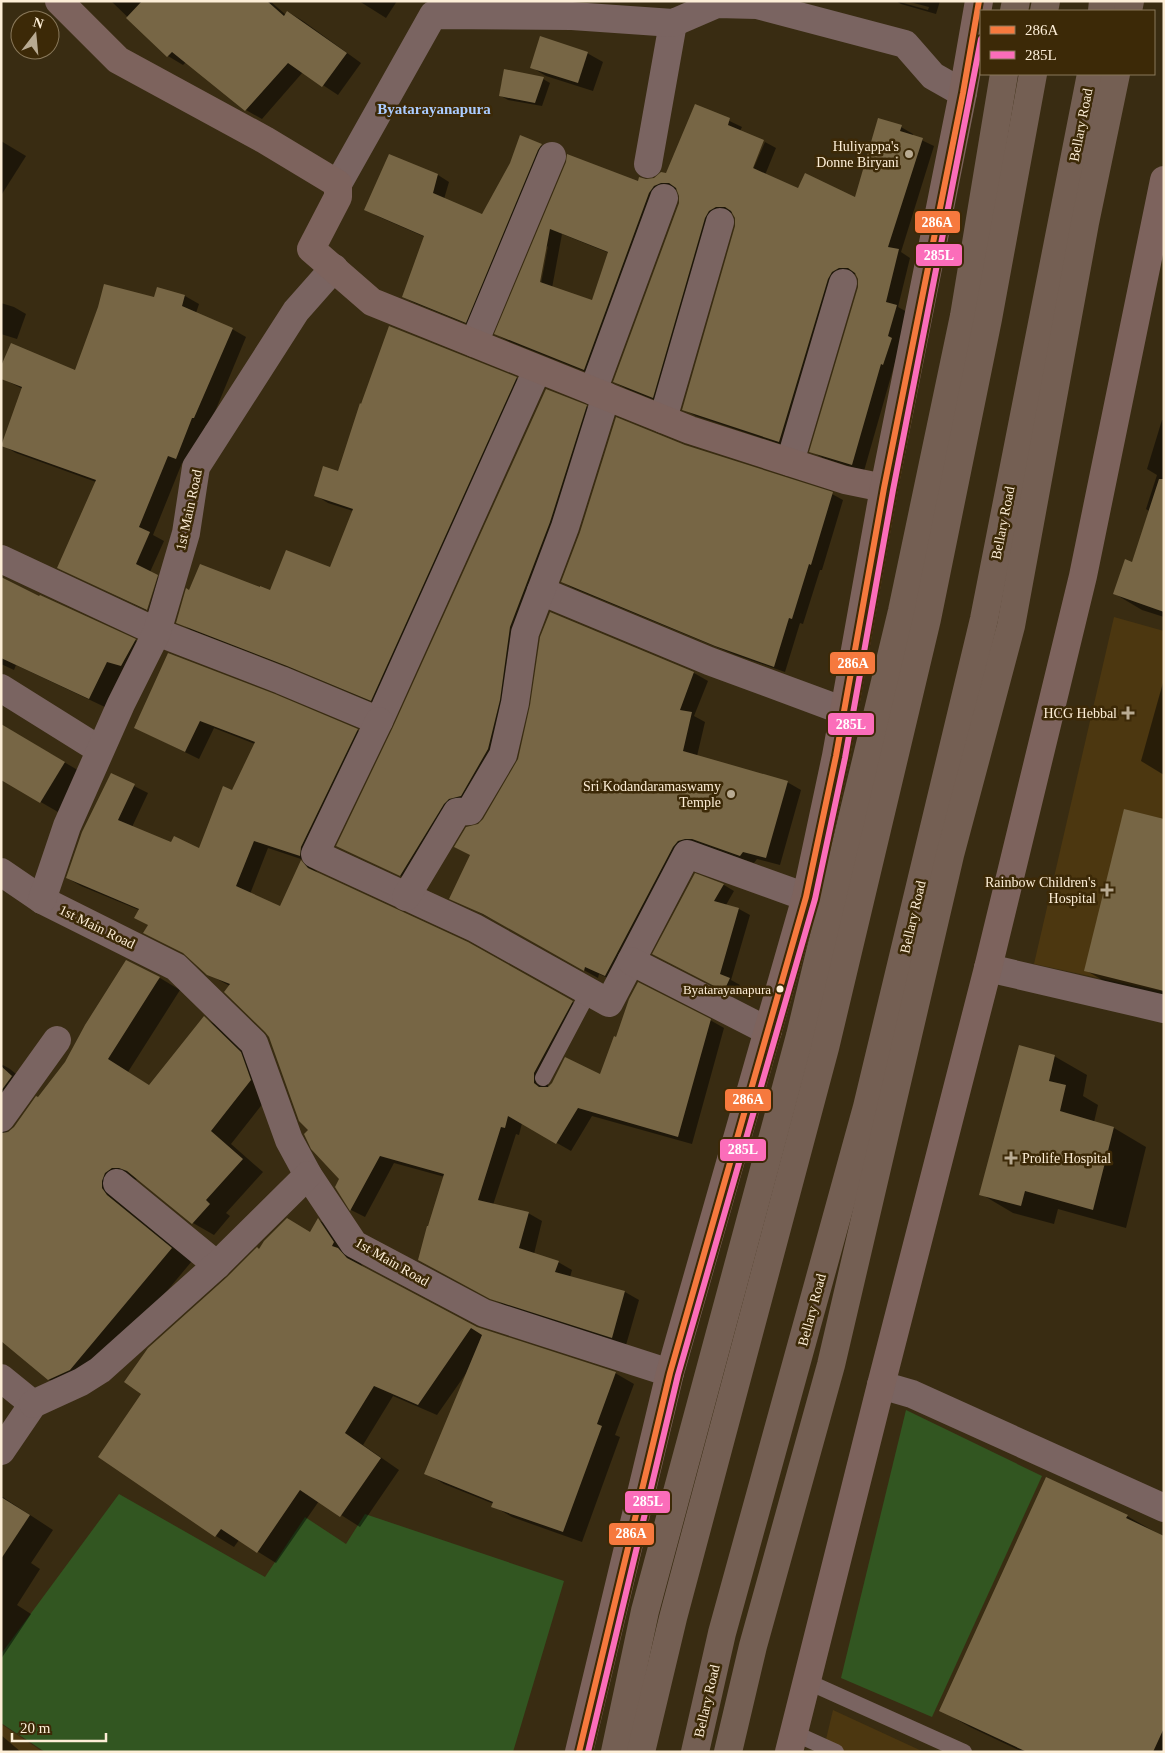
<svg xmlns="http://www.w3.org/2000/svg" width="1165" height="1753" font-family="Georgia,serif">
<rect width="100%" height="100%" fill="#392c12"/>
<g fill="#4c3710">
<polygon points="1114,617 1164,631 1164,992 1034,964"/>
<polygon points="833,1710 924,1752 823,1752"/>
<polygon points="1,1724 43,1752 1,1752"/>
</g>
<g fill="#325621">
<polygon points="906,1410 1042,1476 932,1717 841,1678"/>
<polygon points="119,1494 265,1577 305,1517 346,1544 365,1514 564,1581 513,1752 45,1752 1,1723 1,1654"/>
</g>
<g fill="#0007" fill-rule="evenodd">
<polygon points="111,1 270,1 286,15 288,12 303,21 361,63 338,95 303,72 262,119 246,110 186,62 183,65 168,56"/>
<polygon points="359,1 397,1 386,18"/>
<polygon points="896,1 928,10 929,7 906,1 940,1 936,14 901,4"/>
<polygon points="587,53 603,62 593,91 546,76 531,67"/>
<polygon points="543,79 550,83 542,106 508,100 501,96"/>
<path d="M696 105 742 127 740 131 749 173 751 174 765 142 776 148 765 175 798 189 856 199 901 127 913 134V136L934 146 901 252 910 258 898 307 909 313 864 471 823 458 811 451 859 288 860 280 857 274H853L792 448 696 416 683 409 736 227V218L734 213H730L665 404 627 389 614 382 680 204 681 196 678 189 667 192 596 376 508 341 496 334 568 162 639 183 666 175ZM562 234 609 253 593 302 552 288ZM548 246 540 289 538 288 545 249Z"/>
<polygon points="521,137 553,151 477,328 415,303 403,297 425,237 377,216 366,209 438,175 449,182 444,199 483,215 511,164"/>
<polygon points="1,141 26,156 2,194 1,194"/>
<polygon points="185,296 199,304 196,313 232,329 246,337 209,426 206,425 190,466 182,463 153,535 164,541 150,572 156,575 146,610 59,568 96,482 16,453 2,445 23,389 1,378 75,371 155,298"/>
<polygon points="1,303 14,307 26,314 17,339 1,334"/>
<polygon points="516,378 529,386 384,707 301,672 191,630 178,622 271,591 331,569 353,511 328,503 315,495"/>
<polygon points="586,406 601,415 514,709 415,883 338,846"/>
<polygon points="1162,420 1164,420 1164,617 1142,610 1115,594 1133,563 1149,511 1146,509 1157,475 1147,469"/>
<polygon points="685,446 832,494 843,500 822,570 820,570 803,624 800,623 785,672 736,655 573,588 562,582"/>
<polygon points="158,577 171,584 161,617 148,611"/>
<polygon points="1,578 40,598 41,596 135,640 152,650 107,708 16,665 14,670 1,664"/>
<polygon points="550,613 694,673 708,681 694,716 705,722 697,756 787,782 801,790 780,865 757,859 754,863 707,847 699,846 619,983 599,974 598,978 498,922 451,898 471,855 478,826 484,820 519,759"/>
<polygon points="169,655 357,730 371,738 313,863 268,848 250,894 280,908 302,862 315,870 320,875 467,943 586,1010 548,1082 548,1088 600,1075 710,1020 724,1028 692,1144 592,1116 571,1151 522,1123 519,1135 516,1134 493,1205 528,1213 542,1221 534,1254 558,1262 572,1270 570,1277 625,1292 639,1300 626,1345 506,1306 434,1268 445,1177 394,1163 365,1217 351,1210 336,1187 341,1178 310,1130 270,1037 230,986 208,974 187,955 150,925 139,910 81,886 67,878 112,775 148,793 132,827 172,843 199,850 233,791 255,744 214,728 199,759 136,728"/>
<polygon points="1164,679 1164,775 1141,761"/>
<polygon points="1,725 81,772 58,812 1,779"/>
<polygon points="1164,820 1164,1007 1137,1000 1085,970"/>
<polygon points="695,875 724,885 734,891 726,905 739,909 750,915 731,980 740,985 736,996 665,960"/>
<polygon points="160,978 180,990 128,1072 150,1086 204,1018 225,1030 261,1065 271,1093 231,1144 263,1172 226,1213 230,1216 214,1235 193,1223 139,1179 133,1180 192,1261 92,1381 70,1391 48,1379 1,1340 1,1064 10,1069 33,1088 6,1129 7,1134 14,1128 38,1098"/>
<polygon points="1054,1056 1087,1075 1083,1096 1098,1105 1094,1122 1114,1128 1146,1147 1126,1228 1058,1209 1054,1224 1013,1213 981,1194"/>
<polygon points="318,1220 337,1230 364,1268 476,1328 615,1373 634,1384 615,1435 620,1437 582,1542 512,1517 493,1506 494,1504 444,1484 426,1473 467,1372 437,1415 393,1396 363,1445 399,1470 360,1527 319,1501 276,1563 239,1540 234,1547 216,1536 260,1250 311,1233"/>
<polygon points="1,1496 53,1530 31,1563 40,1569 17,1605 31,1614 1,1659"/>
<polygon points="1127,1516 1164,1537 1164,1752 1023,1752 970,1727 940,1710"/>
<polygon points="1,1735 21,1752 1,1752"/>
</g>
<g fill="#776645" fill-rule="evenodd">
<polygon points="142,1 267,1 284,16 287,11 347,53 322,87 288,63 245,111 172,52 167,57 126,18"/>
<polygon points="540,36 588,52 578,83 530,68"/>
<polygon points="504,69 544,77 535,103 499,96"/>
<path d="M695 104 730 118 728 125 764 140 753 168 798 188 805 173 855 197 878 118 902 125 900 131 923 138 888 247 899 249 886 302 897 305 888 336 892 338 883 365 881 364 852 465 809 452 858 287V279L855 273 848 268H839L832 272 828 279 779 442 682 410 735 226V218L731 211 725 207H716L709 211 705 218 653 398 613 382 679 203V196L676 188 669 183H661L654 186 649 193 584 370 494 334 566 162 567 154 638 181 639 177 646 179 654 178 661 172 666 173ZM550 229 608 252 592 300 540 282Z"/>
<polygon points="520,135 542,144 538,150 466,323 402,297 424,236 364,210 389,154 438,174 433,193 482,214 510,163"/>
<polygon points="104,284 154,297 157,287 185,295 182,306 233,328 194,418 192,418 176,459 168,456 139,527 150,532 136,564 158,575 147,610 57,568 96,480 1,446 22,387 1,379 1,366 11,343 75,370 98,307"/>
<polygon points="389,326 517,377 371,701 287,666 176,623 186,588 189,590 200,564 260,587 260,586 270,590 286,550 330,567 353,509 314,496 323,466 338,471 360,403 361,404"/>
<polygon points="546,389 587,405 550,522 510,627 500,700 488,749 461,796 449,799 444,804 400,876 336,846 393,727"/>
<polygon points="616,417 685,445 833,492 811,565 809,564 792,619 789,618 774,667 715,646 561,582 580,532"/>
<polygon points="1159,479 1164,479 1164,612 1113,594 1125,559 1132,562"/>
<polygon points="1,577 39,596 40,595 136,639 121,666 107,662 89,699 1,658"/>
<polygon points="550,612 694,672 680,710 692,712 683,751 788,781 766,858 743,852 740,856 692,839 685,839 678,841 673,847 605,976 585,967 584,971 483,914 449,899 470,855 454,847 466,827 478,824 483,819 518,759 530,705 540,637"/>
<polygon points="168,653 275,694 358,729 301,847 300,856 254,841 236,886 280,906 301,860 308,868 468,942 573,1001 534,1073 534,1083 539,1087 548,1087 552,1083 565,1057 600,1074 614,1036 616,1037 629,999 638,982 711,1019 678,1137 578,1108 556,1144 508,1116 505,1128 501,1127 478,1200 529,1212 519,1248 559,1261 555,1272 625,1291 612,1338 490,1299 418,1260 427,1226 428,1226 444,1174 380,1156 350,1211 335,1187 339,1179 311,1149 304,1134 308,1130 299,1121 269,1037 265,1032 224,992 230,984 207,975 183,953 143,933 148,925 134,918 139,909 66,878 82,832 111,773 135,784 118,820 171,842 174,836 199,848 223,786 232,790 255,742 200,721 185,752 134,728"/>
<polygon points="1,724 65,762 40,803 1,780"/>
<polygon points="1124,809 1164,819 1164,991 1084,971"/>
<polygon points="695,873 724,884 714,901 739,908 720,974 730,978 724,991 652,954"/>
<polygon points="126,960 160,977 108,1059 149,1085 204,1016 241,1052 251,1080 211,1131 243,1159 206,1200 210,1204 192,1224 127,1171 119,1168 112,1168 105,1173 102,1181 102,1188 107,1195 172,1248 70,1370 48,1380 1,1341 1,1133 8,1132 14,1127 36,1096 38,1097 65,1062 85,1025"/>
<polygon points="1019,1045 1055,1055 1049,1081 1066,1085 1060,1111 1114,1127 1093,1210 1025,1191 1021,1206 979,1195"/>
<polygon points="1,1066 12,1076 1,1091"/>
<polygon points="287,1218 310,1232 318,1218 334,1242 332,1246 338,1248 347,1258 477,1327 616,1372 597,1424 602,1426 563,1532 491,1507 493,1502 424,1474 482,1335 471,1328 418,1405 374,1386 345,1433 381,1458 340,1517 300,1490 257,1553 221,1529 215,1537 98,1457 141,1394 124,1382 148,1348 227,1277 257,1247 259,1249 264,1241"/>
<polygon points="1046,1477 1128,1515 1126,1518 1164,1536 1164,1728 1153,1752 1027,1752 939,1711"/>
<polygon points="1,1497 30,1515 1,1559"/>
</g>
<g fill="none" stroke-linecap="round" stroke-linejoin="round">
<g stroke="#7a6461" stroke-width="16">
<polyline points="543,1078 589,991"/>
<polyline points="806,1681 964,1752"/>
<polyline points="794,1733 836,1752"/>
</g>
<g stroke="#7a6461" stroke-width="28">
<polyline points="648,164 673,23"/>
<polyline points="338,184 433,15 572,16 673,23 717,4 757,5 905,44 933,76 963,93"/>
<polyline points="474,343 552,156"/>
<polyline points="593,391 664,198"/>
<polyline points="663,419 720,222"/>
<polyline points="790,462 843,283"/>
<polyline points="1,559 157,632 281,680 379,721 537,370"/>
<polyline points="541,591 709,661 844,711"/>
<polyline points="1,688 100,750"/>
<polyline points="379,721 315,854 475,928 609,1003 687,854 806,897"/>
<polyline points="1,872 42,900 176,967 254,1043 289,1140 308,1175 354,1244 484,1313 670,1373"/>
<polyline points="406,897 457,812 470,811 503,755 515,703 525,633 565,527 606,396"/>
<polyline points="42,900 67,826 121,704 157,632 186,533 196,467 296,311 334,268"/>
<polyline points="631,961 768,1031"/>
<polyline points="988,968 1164,1009"/>
<polyline points="1,1118 57,1040"/>
<polyline points="117,1183 217,1265"/>
<polyline points="1,1378 33,1404 1,1451"/>
<polyline points="881,1385 912,1394 1164,1508"/>
<polyline points="33,1404 81,1382 100,1370 217,1265 308,1175"/>
</g>
<g stroke="#7d635d" stroke-width="28">
<polyline points="59,1 118,60 265,140 338,184 338,197 311,249 372,302 690,430 845,480 884,488"/>
<polyline points="579,1752 670,1373 806,897 836,756 884,488 963,93 979,1"/>
<polyline points="789,1752 881,1385 988,968 1083,576 1164,180"/>
</g>
<g stroke="#745f53" stroke-width="28">
<polyline points="1014,11 1016,1"/>
<polyline points="1044,11 1046,1"/>
<polyline points="1102,11 1103,1"/>
<polyline points="1128,11 1130,1"/>
<polyline points="615,1752 645,1611 800,1036 902,611 964,316 1004,74"/>
<polyline points="641,1752 673,1618 825,1048 927,619 988,319 1033,74"/>
<polyline points="695,1752 722,1633 867,1107 984,619 1091,74"/>
<polyline points="728,1752 753,1646 831,1365 950,855 1011,626 1085,223 1116,74"/>
</g>
<g stroke="#3c2907" stroke-width="10">
<polyline id="bus-1" points="579,1752 670,1373 806,897 836,756 884,488 963,93 979,1"/>
</g>
<g stroke="#3c2907" stroke-width="10">
<polyline id="bus-2" points="588,1752 678,1375 815,899 845,758 893,490 981,39"/>
</g>
<use href="#bus-1" stroke="#f6793e" stroke-width="6"/>
<use href="#bus-2" stroke="#fb6dba" stroke-width="6"/>
</g>
<g fill="#b8aa92" stroke="#3c2907" stroke-width="2">
<circle cx="909" cy="154" r="5"/>
<path d="M1125.5 705.5h5v5h5v5h-5v5h-5v-5h-5v-5h5z"/>
<circle cx="731" cy="794" r="5"/>
<path d="M1104.5 882.5h5v5h5v5h-5v5h-5v-5h-5v-5h5z"/>
<path d="M1008.5 1150.5h5v5h5v5h-5v5h-5v-5h-5v-5h5z"/>
</g>
<circle fill="#fdeed7" stroke="#3c2907" stroke-width="2" cx="780" cy="989" r="4.5"/>
<g text-anchor="middle" dominant-baseline="central" stroke-width="5" stroke-linejoin="round" paint-order="stroke">
<g font-size="13" fill="#fdeed7" stroke="#3c2907" text-anchor="end">
<text x="771" y="989">Byatarayanapura</text>
</g>
<g font-size="14" fill="#fdeed7" stroke="#3c2907">
<text transform="translate(1081 125) rotate(-79)">Bellary Road</text>
<text transform="translate(189 510) rotate(-78)">1st Main Road</text>
<text transform="translate(1003 523) rotate(-79)">Bellary Road</text>
<text transform="translate(913 917) rotate(-77)">Bellary Road</text>
<text transform="translate(97 927) rotate(26)">1st Main Road</text>
<text transform="translate(392 1262) rotate(30)">1st Main Road</text>
<text transform="translate(812 1310) rotate(-75)">Bellary Road</text>
<text transform="translate(707 1701) rotate(-77)">Bellary Road</text>
</g>
<g font-size="14" fill="#fdeed7" stroke="#3c2907" text-anchor="end">
<text x="899" y="146">Huliyappa's<tspan x="899" dy="16">Donne Biryani</tspan></text>
<text x="1117" y="713">HCG Hebbal</text>
<text x="721" y="786">Sri Kodandaramaswamy<tspan x="721" dy="16">Temple</tspan></text>
<text x="1096" y="882">Rainbow Children's<tspan x="1096" dy="16">Hospital</tspan></text>
<text x="1022" y="1158" text-anchor="start">Prolife Hospital</text>
</g>
<g font-size="15" font-weight="bold" fill="#abccff" stroke="#3c2907">
<text x="434" y="109">Byatarayanapura</text>
</g>
</g>
<g stroke="#3c2907" stroke-width="2">
<rect x="914" y="210" width="47" height="24" rx="5" fill="#f6793e"/>
<rect x="915" y="243" width="48" height="24" rx="5" fill="#fb6dba"/>
<rect x="829" y="651" width="47" height="24" rx="5" fill="#f6793e"/>
<rect x="827" y="712" width="48" height="24" rx="5" fill="#fb6dba"/>
<rect x="724" y="1088" width="48" height="24" rx="5" fill="#f6793e"/>
<rect x="719" y="1138" width="48" height="24" rx="5" fill="#fb6dba"/>
<rect x="624" y="1490" width="47" height="24" rx="5" fill="#fb6dba"/>
<rect x="608" y="1522" width="47" height="24" rx="5" fill="#f6793e"/>
</g>
<g font-size="14" text-anchor="middle" font-weight="bold" fill="#fff">
<text x="937" y="227">286A</text>
<text x="939" y="260">285L</text>
<text x="853" y="668">286A</text>
<text x="851" y="729">285L</text>
<text x="748" y="1104">286A</text>
<text x="743" y="1154">285L</text>
<text x="648" y="1506">285L</text>
<text x="631" y="1538">286A</text>
</g>
<rect width="1165" height="1753" fill="none" stroke="#fdeed7" stroke-width="5"/>
<rect x="980" y="10" width="175" height="65" fill="#3c2907" stroke="#89785a"/>
<rect x="990" y="26" width="25" height="8" fill="#f6793e" stroke="#89785a"/>
<text x="1025" y="35" font-size="15" fill="#fdeed7">286A</text>
<rect x="990" y="51" width="25" height="8" fill="#fb6dba" stroke="#89785a"/>
<text x="1025" y="60" font-size="15" fill="#fdeed7">285L</text>
<g transform="translate(35 35) rotate(16)"><circle r="24" fill="#3c2907" stroke="#89785a"/>
<path d="M0-4L9 19L0 12L-9 19Z" fill="#b8aa92"/>
<text y="-8" font-size="14" font-weight="bold" text-anchor="middle" fill="#fdeed7">N</text>
</g>
<path d="M12 1733v8h94v-8" fill="none" stroke="#fdeed7" stroke-width="2.5"/>
<text x="20" y="1733" font-size="15" fill="#fdeed7" stroke="#3c2907" stroke-width="4" paint-order="stroke">20 m</text>
</svg>
